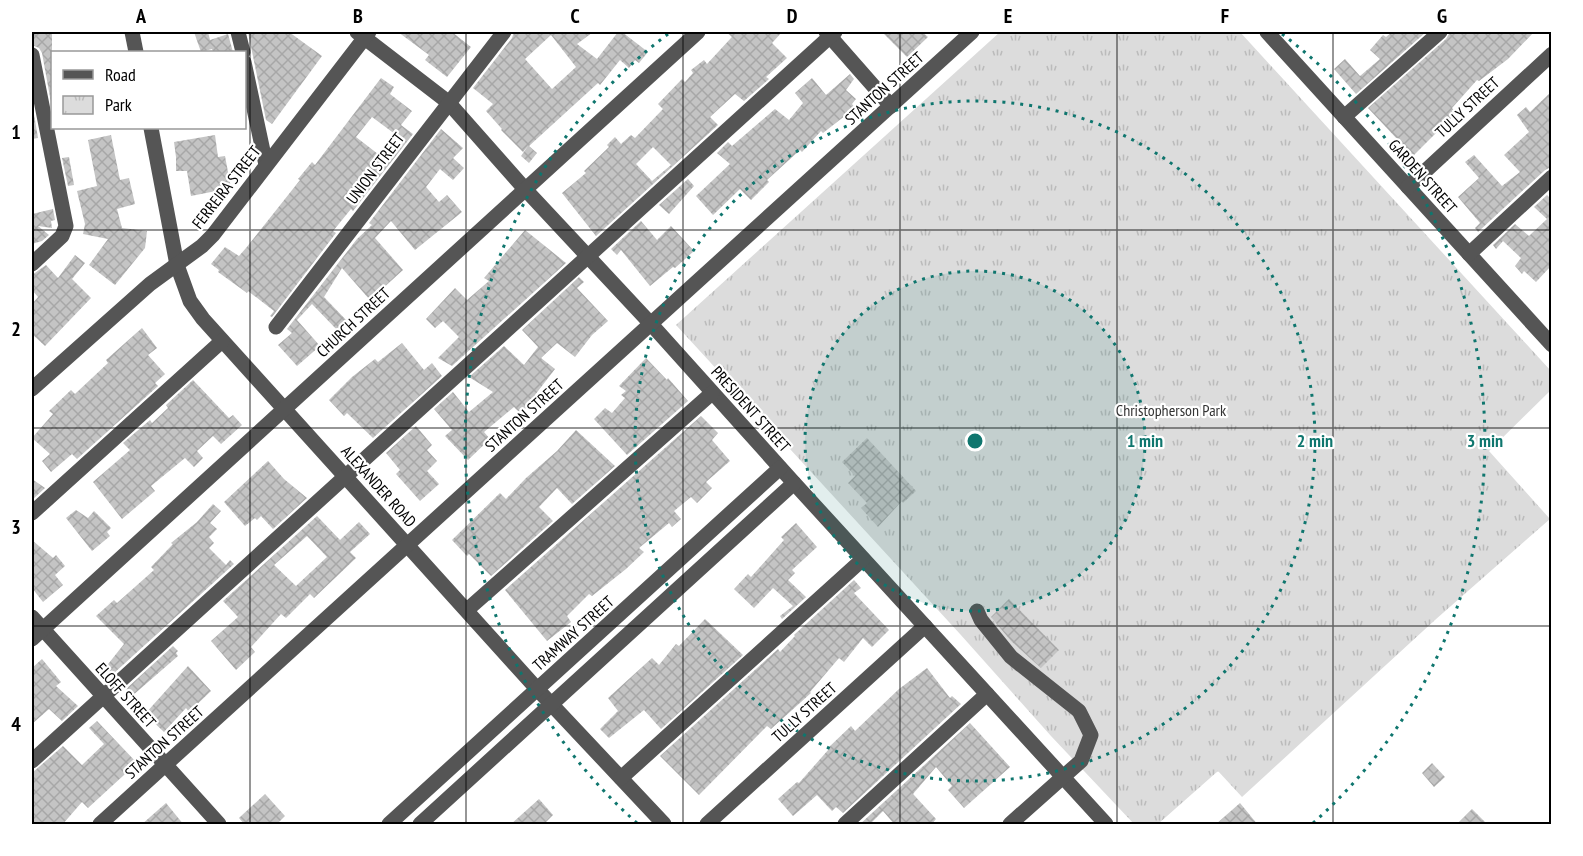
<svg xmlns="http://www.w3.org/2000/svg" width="1583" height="856" font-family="'PT Sans Narrow',sans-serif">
<defs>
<pattern id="park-tufts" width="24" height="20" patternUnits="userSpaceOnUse" patternTransform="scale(1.5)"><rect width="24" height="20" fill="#dcdcdc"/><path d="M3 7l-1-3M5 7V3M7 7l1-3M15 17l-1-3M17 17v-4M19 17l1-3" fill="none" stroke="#bbb"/></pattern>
<pattern id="building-cross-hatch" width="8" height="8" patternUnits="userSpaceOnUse" patternTransform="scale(1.5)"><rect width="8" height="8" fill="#c4c4c4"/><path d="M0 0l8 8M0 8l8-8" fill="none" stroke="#a7a7a7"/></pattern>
</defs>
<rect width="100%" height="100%" fill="#fff"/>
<polygon fill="url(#park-tufts)" points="1000,32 1240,32 1551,371 1551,390 1489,451 1550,519 1435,620 1242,797 1218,771 1158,824 1134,824 1051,736 960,634 676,325"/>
<g fill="url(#building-cross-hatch)" fill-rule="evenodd">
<polygon points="32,32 52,32 52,108 42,53 39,48 32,45"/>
<polygon points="194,32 208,32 210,40 228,34 233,52 213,52 212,49 201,52"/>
<polygon points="248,32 289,32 322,56 272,124 266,120"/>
<polygon points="398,32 452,32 471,47 447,77 425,60 429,55"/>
<path d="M514 32H593L577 44 597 59 618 32H622L648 52 639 63 635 60 629 68 620 60 600 85 598 83 529 146 537 153 529 163 521 156 528 146 523 152 501 130 502 129 486 111 493 104 473 88 512 38ZM551 35 576 67 552 89 525 59Z"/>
<path d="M726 32H782L772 43 787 58 766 77 769 79 744 101 735 94 710 117 718 125 596 236 562 193 586 173 584 171 609 147 607 145 615 137 621 144 631 135 635 138 663 109 658 104 682 79 685 82 693 73 691 70 704 60 707 64 732 37ZM653 147 671 165 652 181 636 164Z"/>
<polygon points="882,32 922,32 928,37 907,57"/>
<polygon points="1392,32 1426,32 1356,94 1334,69 1345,59 1360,76 1380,59 1370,50 1383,35 1386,37"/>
<polygon points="1450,32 1534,32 1508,59 1479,81 1477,80 1452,108 1456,113 1413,156 1368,108 1446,39"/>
<polygon points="850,74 854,79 846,90 856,99 852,104 855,108 823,133 821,131 802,152 800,150 767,180 769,182 751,200 740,189 713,215 696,196 730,164 717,153 728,142 732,146 775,109 789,120 803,103 795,93 812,78 826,95"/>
<path d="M381 78 394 87 390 94 412 111 401 125 413 134 353 211 351 209 333 231 336 233 272 317 270 316 274 311 248 291 247 293 218 272 219 270 211 264 225 247 239 256 246 248 300 180 298 179 312 162 315 165ZM372 117 403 140 387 161 356 137Z"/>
<polygon points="1551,92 1551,167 1545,170 1478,232 1475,228 1480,223 1458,197 1479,178 1465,162 1474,155 1502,186 1520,172 1504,155 1529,132 1517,115 1526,107 1530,112"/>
<polygon points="32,102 38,138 32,139"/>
<polygon points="441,129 463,148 453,158 464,168 453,180 440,169 426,187 439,202 447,195 462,212 415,250 391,221 375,238 403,270 370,300 342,268 324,297 349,323 339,332 312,304 297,320 320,346 297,366 278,345 292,333 287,329 357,239 372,225 369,223"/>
<polygon points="111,135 120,180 129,178 135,204 117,209 122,228 147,231 145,248 115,285 89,265 108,239 83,234 85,224 77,191 97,186 88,140"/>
<polygon points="215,135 218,157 225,156 231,188 191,196 187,171 176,171 176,157 174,142"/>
<polygon points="69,157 74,185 68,186 62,158"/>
<polygon points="688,179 694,186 669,214 659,205"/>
<polygon points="1547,195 1551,199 1551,266 1536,282 1524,271 1522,274 1515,266 1521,258 1503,241 1496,249 1493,245 1515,224 1529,236 1547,219 1534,207"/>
<polygon points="53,209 55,220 51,221 52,228 38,226 49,235 42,241 32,244 32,214"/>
<polygon points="641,221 657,240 671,226 694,251 675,268 673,267 650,286 621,250 617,255 611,249"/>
<polygon points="525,230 566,263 452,366 438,358 459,337 443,321 435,328 426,319 455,288 467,300 489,281 484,278"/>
<polygon points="75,255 85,263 72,279 91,298 45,346 32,334 32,304 38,297 32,290 32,275 46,265 58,278"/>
<polygon points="579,277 584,282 577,288 608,321 592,335 575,357 557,343 541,358 555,369 535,395 538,398 520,413 514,407 484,432 490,439 468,460 445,436 452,430 434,409 453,392 469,412 493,392 469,377 504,346 524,365 538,347 522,330"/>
<polygon points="142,328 157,348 148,355 165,374 155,383 158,386 77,459 72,454 51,472 42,461 50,454 32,438 53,414 49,411 71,390 75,394 108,363 106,360"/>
<polygon points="402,343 424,370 432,363 442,376 373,438 347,413 344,416 329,400 352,377 375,359 378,362"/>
<polygon points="646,358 667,380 668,378 688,401 627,455 594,419 605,408 612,413 625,398 621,395 626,391 619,386"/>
<polygon points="193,380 229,418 233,415 242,425 221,444 213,436 197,451 203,458 194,467 185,458 151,486 155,491 122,519 93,482 130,450 123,443 150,420 152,423 168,408 166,405"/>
<polygon points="701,416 718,433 712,440 730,461 706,482 712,488 697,503 691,497 674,511 681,519 672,527 669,523 639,548 644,552 626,569 592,596 589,594 567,616 571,622 547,641 505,590"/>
<polygon points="416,426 432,445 427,450 437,461 427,471 439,484 420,501 396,474 400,470 386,453"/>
<polygon points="576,430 615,466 572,504 557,488 539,507 553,521 491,576 469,554 467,556 452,540 500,493 506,499 526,478 557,451"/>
<polygon points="867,438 916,491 903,503 902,501 878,527 861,508 867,503 848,483 855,476 842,462"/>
<polygon points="268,461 284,479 307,498 273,529 261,516 257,520 255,518 245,526 224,502"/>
<polygon points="32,479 45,488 32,500"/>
<polygon points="213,504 221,511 210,523 217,529 209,537 214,543 209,548 226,565 230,560 234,564 113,674 105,668 124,644 96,616 114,600 117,603 154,570 151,567 173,544 171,543 197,522"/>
<polygon points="76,510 88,518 94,511 111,528 107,532 110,536 92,551 66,518"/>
<path d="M317 516 340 540 359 522 370 534 350 552 356 558 314 598 310 594 286 618 281 614 251 647 255 652 236 670 211 641 238 617 223 601ZM307 536 327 557 296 586 274 565Z"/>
<polygon points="796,523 817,547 792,570 795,573 788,580 806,597 782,619 780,616 793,606 773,588 754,608 734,589 748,574 751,577 784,540 781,537"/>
<polygon points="32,540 53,558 56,555 65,566 55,575 63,585 43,602 32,588"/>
<polygon points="854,580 861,588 854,593 889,630 872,647 863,638 844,662 839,658 810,692 811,693 771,729 767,726 699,795 660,756 778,649 780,652 795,636 794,635"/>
<polygon points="1009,599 1059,650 1041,668 1011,641 991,617"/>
<polygon points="705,619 743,655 661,729 644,710 609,738 600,729 618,711 608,698 652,658 659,665 676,644 679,646"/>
<polygon points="173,646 178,651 176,653 178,656 132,696 126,689"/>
<polygon points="42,659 61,682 56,686 78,706 62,721 49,709 32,724 32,668"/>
<polygon points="188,666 211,691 189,712 186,708 164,732 145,714"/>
<polygon points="927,668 950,698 952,696 961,704 843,813 836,807 832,811 817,795 793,816 778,799 797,782 799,783 829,749 828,748 851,726 855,731 899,689"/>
<polygon points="97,721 137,763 88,808 82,802 62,825 32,825 32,773 63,746 82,765 104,744 89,728"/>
<polygon points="970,723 1010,767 964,808 948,790 952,786 936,767 913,794 936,819 931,825 895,825 883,811 869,825 859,825"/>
<polygon points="1432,763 1445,777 1434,787 1422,773"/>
<polygon points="265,794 285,816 276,825 245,825 239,818"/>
<polygon points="539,799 553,815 543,825 510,825"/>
<polygon points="166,803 184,825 141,825"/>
<polygon points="1240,803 1258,825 1215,825"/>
<polygon points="1472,809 1488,825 1456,825"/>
</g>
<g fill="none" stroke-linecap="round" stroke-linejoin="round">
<g stroke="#555" stroke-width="15">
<polyline points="132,32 136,52"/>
<polyline points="238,32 243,52"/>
<polyline points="357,32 448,102 524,188 651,324 794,483 1106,824"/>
<polyline points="826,32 891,106"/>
<polyline points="1267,32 1552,345"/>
<polyline points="32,55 66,226 62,236 32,264"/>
<polyline points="244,62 266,165"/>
<polyline points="1344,117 1440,32"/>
<polyline points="151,128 177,265 190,301 203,319 538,690 664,824"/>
<polyline points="1408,187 1552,54"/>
<polyline points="1469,254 1552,177"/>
<polyline points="276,327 504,32"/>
<polyline points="32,389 150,284 202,246 213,235 369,32"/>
<polyline points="32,513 222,341"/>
<polyline points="467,610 712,393"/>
<polyline points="977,611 981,620 1011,657 1079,711 1091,735 1081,761 1010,824"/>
<polyline points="32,617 219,824"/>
<polyline points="32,639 698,32"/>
<polyline points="32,761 835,32"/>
<polyline points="621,778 863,559"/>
<polyline points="100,824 972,32"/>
<polyline points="389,824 780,468"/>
<polyline points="420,824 794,483"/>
<polyline points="707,824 925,626"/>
<polyline points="845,824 987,694"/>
</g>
</g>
<path fill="none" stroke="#000" stroke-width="1.5" stroke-opacity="0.55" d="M250 32V824M466 32V824M683 32V824M900 32V824M1117 32V824M1333 32V824M32 230H1552M32 428H1552M32 626H1552"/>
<circle cx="975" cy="441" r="170" fill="#0f766e" fill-opacity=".12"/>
<g fill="none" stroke="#0f766e" stroke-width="3" stroke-dasharray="3 6">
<circle cx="975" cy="441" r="170"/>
<circle cx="975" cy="441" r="340"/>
<path d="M637 823A510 510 0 0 1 668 34M1282 34A510 510 0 0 1 1313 823"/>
</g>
<g text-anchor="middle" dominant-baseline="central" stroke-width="4.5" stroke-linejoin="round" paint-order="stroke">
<g font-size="16" fill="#000" stroke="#fff">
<text transform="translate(884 88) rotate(-42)">STANTON STREET</text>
<text transform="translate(1467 107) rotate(-43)">TULLY STREET</text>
<text transform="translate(375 168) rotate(-53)">UNION STREET</text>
<text transform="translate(1423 176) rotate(48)">GARDEN STREET</text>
<text transform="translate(226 187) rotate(-52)">FERREIRA STREET</text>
<text transform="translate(353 322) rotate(-43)">CHURCH STREET</text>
<text transform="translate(751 409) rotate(48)">PRESIDENT STREET</text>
<text transform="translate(524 415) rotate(-42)">STANTON STREET</text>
<text transform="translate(379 486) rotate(48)">ALEXANDER ROAD</text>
<text transform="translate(573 633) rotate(-42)">TRAMWAY STREET</text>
<text transform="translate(126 695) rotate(48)">ELOFF STREET</text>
<text transform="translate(804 712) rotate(-42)">TULLY STREET</text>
<text transform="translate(164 742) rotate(-42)">STANTON STREET</text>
</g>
<g font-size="16" fill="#333" stroke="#fff">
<text x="1171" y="410">Christopherson Park</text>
</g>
</g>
<circle cx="975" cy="441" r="9" fill="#0f766e" stroke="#fff" stroke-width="3"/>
<g font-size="18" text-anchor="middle" font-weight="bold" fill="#0f766e" stroke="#fff" stroke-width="4.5" stroke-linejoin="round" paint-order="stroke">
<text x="1145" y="447">1 min</text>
<text x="1315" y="447">2 min</text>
<text x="1485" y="447">3 min</text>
</g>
<rect width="1583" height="856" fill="none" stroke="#ffffff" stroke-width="66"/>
<rect x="51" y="51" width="195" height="78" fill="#ffffff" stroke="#999999" stroke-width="1.5"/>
<rect x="63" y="70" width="30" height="9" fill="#555555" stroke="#999999" stroke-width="1.5"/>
<text x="105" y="81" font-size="18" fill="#000000">Road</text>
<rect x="63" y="96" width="30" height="18" fill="url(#park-tufts)" stroke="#999999" stroke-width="1.5"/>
<text x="105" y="111" font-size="18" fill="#000000">Park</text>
<rect x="33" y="33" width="1517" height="790" fill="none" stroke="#000" stroke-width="2"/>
<g font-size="20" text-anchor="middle" font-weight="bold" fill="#000">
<text x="141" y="23">A</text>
<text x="358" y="23">B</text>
<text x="575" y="23">C</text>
<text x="792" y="23">D</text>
<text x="1008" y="23">E</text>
<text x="1225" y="23">F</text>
<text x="1442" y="23">G</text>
<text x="16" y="139">1</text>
<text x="16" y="336">2</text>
<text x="16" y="534">3</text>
<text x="16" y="731">4</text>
</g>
</svg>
